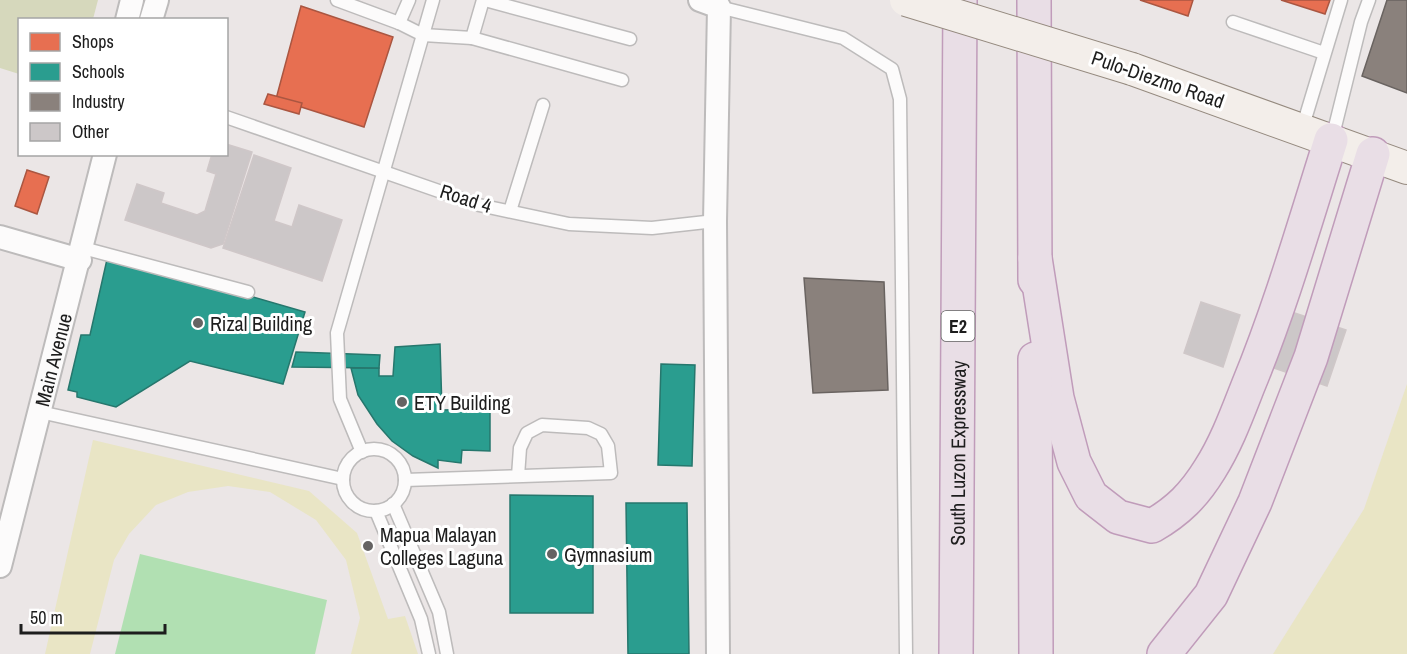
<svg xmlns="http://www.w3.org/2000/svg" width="1407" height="654" font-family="'Archivo Narrow',sans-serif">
<rect width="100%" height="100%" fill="#ebe6e6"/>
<g fill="#e9e5c5">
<polygon points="1407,384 1407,654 1273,654 1364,509"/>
<polygon points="93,440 309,491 357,533 388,619 405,616 418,654 351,654 360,618 346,560 316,520 270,492 228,486 188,492 156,505 129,534 114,560 90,654 45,654"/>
</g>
<polygon fill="#d6d8bc" points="0,0 98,0 93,19 20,20 19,74 0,68"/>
<polygon fill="#b1e0b2" points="140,554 327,600 315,654 115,654"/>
<g fill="#e76f51" stroke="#aa5641" stroke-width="1.5">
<polygon points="1140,0 1193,0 1188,16"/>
<polygon points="1281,0 1330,0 1325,14"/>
<polygon points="301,6 393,37 364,127 276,99"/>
<polygon points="268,94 302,103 299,114 264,104"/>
<polygon points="27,170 49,177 37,214 15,206"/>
</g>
<g fill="#2a9d8f" stroke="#26776d" stroke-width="1.5">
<polygon points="108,255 305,312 283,384 190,361 116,407 77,397 77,392 68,390 81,335 90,335"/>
<polygon points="440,344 442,410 490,409 490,451 462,450 461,463 438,460 438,468 413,456 392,441 377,424 358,395 351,368 379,368 379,376 393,376 395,347"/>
<polygon points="296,352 380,355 379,368 292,367"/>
<polygon points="661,364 695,365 692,466 658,465"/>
<polygon points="510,495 593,496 593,613 510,613"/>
<polygon points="626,503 687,503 689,654 628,654"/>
</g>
<g fill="#8a817c" stroke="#696360" stroke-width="1.5">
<polygon points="1387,0 1407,0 1407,93 1362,76"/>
<polygon points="804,278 884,282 888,390 813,393"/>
</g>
<g fill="#ccc7c8" stroke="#cfc7c8" stroke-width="1.5">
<polygon points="226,144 252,152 223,244 211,248 125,220 137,184 164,193 161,203 197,215 205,211 216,174 207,171 212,154 226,154"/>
<polygon points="254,155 291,168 274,221 292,227 299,205 342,220 322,281 223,248"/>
<polygon points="1201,302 1240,315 1223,367 1184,353"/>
<polygon points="1262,302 1346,330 1327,386 1244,358"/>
</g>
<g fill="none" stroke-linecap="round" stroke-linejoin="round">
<g stroke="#bdbbbb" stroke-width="15">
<g id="lane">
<polyline points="337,0 399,23 423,35 472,38 483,0"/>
<polyline points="485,0 630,39"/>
<polyline points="719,7 843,38 892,69 900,99 906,654"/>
<polyline points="1233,22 1324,53"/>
<polyline points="399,23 409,0"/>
<polyline points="472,38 622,80"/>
<polyline points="226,117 479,205 569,224 652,228 715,221"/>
<polyline points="1302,129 1341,0"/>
<polyline points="1332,139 1361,22 1369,0"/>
<polyline points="510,211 543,105"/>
<polyline points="83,248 248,292"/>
<polyline points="40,412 343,479"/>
<circle cx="374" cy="480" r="31"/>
<polyline points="362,452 340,399 337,333 433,0"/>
<polyline points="405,480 611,473 608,446 601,434 588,428 542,425 527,433 520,448 518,476"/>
<polyline points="393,504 439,612 447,654"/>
<polyline points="376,511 421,619 429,654"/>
</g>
</g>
<g stroke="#bdbbbb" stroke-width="26">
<g id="street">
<polyline points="700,0 719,7 715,221 718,654"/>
<polyline points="127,20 132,0"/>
<polyline points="151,20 157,0"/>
<polyline points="0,237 80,260"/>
<path id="s1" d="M0 566 105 154"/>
</g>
</g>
<g stroke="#958a7f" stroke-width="34">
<polyline id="secondary" points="1132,69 1407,168"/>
</g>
<g stroke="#c09cba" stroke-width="36">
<g id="highway">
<polyline points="1034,0 1035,280"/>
<path d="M1035 258 1057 398 1074 462 1091 496 1118 517 1152 526C1178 511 1194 495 1210 469 1226 444 1237 414 1248 386 1281 306 1305 222 1331 140"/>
<polyline points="1035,359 1036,654"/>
<path id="s2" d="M956 654 960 0"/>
<polyline points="1164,654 1211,595 1255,502 1311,357 1373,154"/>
</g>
</g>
<use href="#lane" stroke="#fcfbfb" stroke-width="12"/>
<use href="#street" stroke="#fcfbfb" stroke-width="22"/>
<use href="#secondary" stroke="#f3eeea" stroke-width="32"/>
<use href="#highway" stroke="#e9dee6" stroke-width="33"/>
<g stroke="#958a7f" stroke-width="34" stroke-linecap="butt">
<polyline id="secondary-bridge" points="906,0 1132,69"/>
</g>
<use href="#secondary-bridge" stroke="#f3eeea" stroke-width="32"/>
</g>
<g fill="#656363" stroke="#fff" stroke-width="2">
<circle cx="198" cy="323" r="6"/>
<circle cx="402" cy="402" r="6"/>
<circle cx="368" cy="546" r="6"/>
<circle cx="552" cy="554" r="6"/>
</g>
<g text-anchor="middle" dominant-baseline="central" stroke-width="6" stroke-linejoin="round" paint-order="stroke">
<rect fill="#fff" stroke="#616161" stroke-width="1.5" x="941.5" y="311" width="33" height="30" rx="4.5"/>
<g font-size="18" font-weight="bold" fill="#1d1d1d">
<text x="958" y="326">E2</text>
</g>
<g font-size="20" fill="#1d1d1d" stroke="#fff">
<text transform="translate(1158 79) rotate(19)">Pulo-Diezmo Road</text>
<text transform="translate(466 198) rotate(18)">Road 4</text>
<text stroke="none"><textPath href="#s1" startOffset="213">Main Avenue</textPath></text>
<text stroke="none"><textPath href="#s2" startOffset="201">South Luzon Expressway</textPath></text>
</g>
<g font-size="20" fill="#1d1d1d" stroke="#fff" text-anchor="start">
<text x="210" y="323">Rizal Building</text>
<text x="414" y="402">ETY Building</text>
<text x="380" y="534">Mapua Malayan<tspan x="380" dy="23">Colleges Laguna</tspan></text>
<text x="564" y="554">Gymnasium</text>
</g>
</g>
<rect x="18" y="18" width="210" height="138" fill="#ffffff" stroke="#a5a5a5" stroke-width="1.5"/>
<rect x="30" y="33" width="30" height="18" fill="#e76f51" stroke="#a5a5a5" stroke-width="1.5"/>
<text x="72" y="48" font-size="18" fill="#1d1d1d">Shops</text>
<rect x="30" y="63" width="30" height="18" fill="#2a9d8f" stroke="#a5a5a5" stroke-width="1.5"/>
<text x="72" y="78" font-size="18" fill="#1d1d1d">Schools</text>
<rect x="30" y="93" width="30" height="18" fill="#8a817c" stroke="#a5a5a5" stroke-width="1.5"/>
<text x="72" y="108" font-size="18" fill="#1d1d1d">Industry</text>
<rect x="30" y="123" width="30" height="18" fill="#ccc7c8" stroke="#a5a5a5" stroke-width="1.5"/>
<text x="72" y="138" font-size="18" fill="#1d1d1d">Other</text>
<path d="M21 624v9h144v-9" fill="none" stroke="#1d1d1d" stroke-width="3"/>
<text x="30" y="624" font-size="18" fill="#1d1d1d" stroke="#ffffff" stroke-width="4.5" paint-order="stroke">50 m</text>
</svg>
